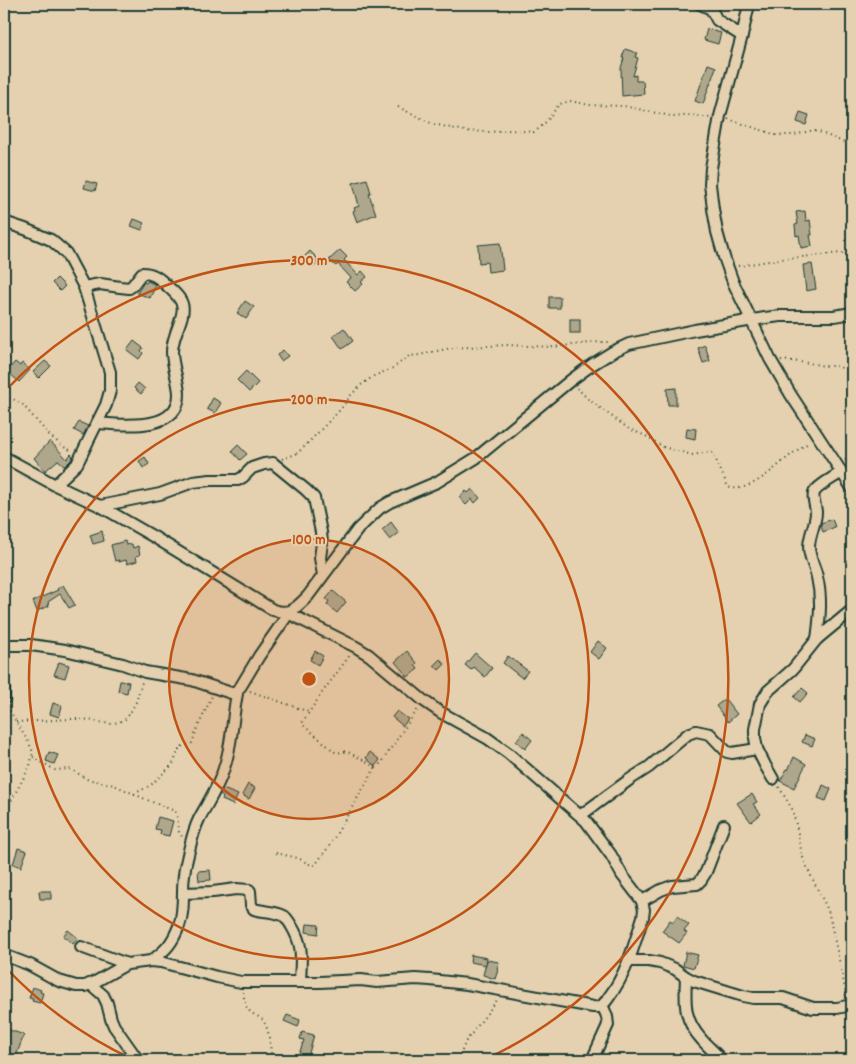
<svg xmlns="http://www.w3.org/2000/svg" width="856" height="1064" font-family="Dekko,sans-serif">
<rect width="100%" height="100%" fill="#e5d1af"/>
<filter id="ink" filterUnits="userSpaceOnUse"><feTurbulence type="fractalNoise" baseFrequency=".02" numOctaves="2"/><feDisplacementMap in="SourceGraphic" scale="10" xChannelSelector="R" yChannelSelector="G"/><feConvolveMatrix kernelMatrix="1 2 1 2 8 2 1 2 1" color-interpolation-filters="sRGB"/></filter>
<g filter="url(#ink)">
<g fill="#aea78c" stroke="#1f3d34">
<polygon points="707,29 721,33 718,44 704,40"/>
<polygon points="625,49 637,53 635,57 638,58 633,76 636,75 636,81 643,81 644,94 622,96 621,68 624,58 622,58"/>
<polygon points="708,64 716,67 703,104 695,101"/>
<polygon points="800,112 809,115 806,125 797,122"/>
<polygon points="367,179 371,193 369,194 376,214 357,222 353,211 355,210 354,208 359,206 353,183"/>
<polygon points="86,181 97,184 95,191 84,188"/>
<polygon points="805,211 806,221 810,220 812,235 810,235 812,246 801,248 799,235 796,236 795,225 798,224 796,212"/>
<polygon points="134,219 144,223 142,230 131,226"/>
<polygon points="500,243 503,270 488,272 487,262 479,263 478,245"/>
<polygon points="340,250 347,257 344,260 358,275 362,271 367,277 361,282 363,284 355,291 346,282 351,278 338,264 336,266 329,260"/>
<polygon points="310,251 319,260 315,266 304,257"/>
<polygon points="812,264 816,289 806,291 803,265"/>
<polygon points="57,278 65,286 60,291 52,283"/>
<polygon points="148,281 156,285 150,298 137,293 144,282 146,283"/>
<rect x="549" y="297" width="11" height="11"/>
<polygon points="245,301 254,307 246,319 237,313"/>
<rect x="570" y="319" width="10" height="14"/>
<polygon points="344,328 353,341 342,349 333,336"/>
<polygon points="134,341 143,348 141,351 143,353 139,359 127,350"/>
<polygon points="705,345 710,361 703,363 698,348"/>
<polygon points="283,350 288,356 281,361 277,355"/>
<polygon points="45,361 51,366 39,378 33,372"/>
<polygon points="15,362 20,366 22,363 30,370 19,382 7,371"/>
<polygon points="246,371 258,383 249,392 237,380"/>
<polygon points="138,383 145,389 141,394 134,388"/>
<polygon points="676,388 676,405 668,405 667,389"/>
<polygon points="213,398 221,403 215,413 207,409"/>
<polygon points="79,422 88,426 83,435 74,430"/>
<polygon points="687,428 696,429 695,439 686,437"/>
<polygon points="50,441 67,459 71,454 73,456 71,460 65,466 58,460 45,471 34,458"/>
<polygon points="238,445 247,454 240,460 232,451"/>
<polygon points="145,457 149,464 143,468 139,461"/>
<polygon points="472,489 480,498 475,503 472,499 466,505 459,497 466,491 468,493"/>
<polygon points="832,519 835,527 823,532 821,526 821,523"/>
<polygon points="391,522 399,533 390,540 382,530"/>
<polygon points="102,531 104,541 93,544 90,535"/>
<polygon points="125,541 126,545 132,544 133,548 138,546 140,555 136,556 137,561 127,564 126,560 119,562 119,560 115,561 111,545"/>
<polygon points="63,585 75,605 69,608 60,594 48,602 49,606 37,611 33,601 58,590 57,589"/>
<polygon points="333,591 346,602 337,613 327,604 329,601 326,599"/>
<polygon points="598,641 607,648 599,659 590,652"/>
<polygon points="315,651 323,656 318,665 310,660"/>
<polygon points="407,651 417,663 415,665 418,669 408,677 395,662"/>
<polygon points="475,653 492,668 485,677 474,667 471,670 465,665"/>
<polygon points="508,656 528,671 522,678 503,663"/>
<polygon points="440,659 445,664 439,670 434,665"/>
<polygon points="59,662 69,665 65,678 54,675"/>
<polygon points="120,681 129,682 127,693 118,691"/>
<polygon points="802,688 808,693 800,702 794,697"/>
<polygon points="725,699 737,714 728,722 716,706"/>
<polygon points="53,703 62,706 59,717 50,714"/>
<polygon points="397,711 408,719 403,726 392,717"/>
<polygon points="523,732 532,740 525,749 516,741"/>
<polygon points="805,735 815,739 812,746 802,742"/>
<polygon points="49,752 58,755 54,764 46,761"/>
<polygon points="370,752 380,760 375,766 366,758"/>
<polygon points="794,757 806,764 794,788 780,781 787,769 788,770"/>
<polygon points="248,784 255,788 249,799 242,795"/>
<polygon points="823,785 831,789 826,801 818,798"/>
<polygon points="223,789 238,795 233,805 222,800 223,797 220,795"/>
<polygon points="752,794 757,802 753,804 761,814 751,822 737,803"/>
<polygon points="158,817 173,821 169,836 160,834 161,830 155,829"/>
<polygon points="18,848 27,851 21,867 13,864"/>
<polygon points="210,870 211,880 199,881 198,871"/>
<polygon points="39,891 51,891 51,899 40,899"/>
<polygon points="677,916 689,925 684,931 687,933 679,943 662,931 670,920 673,922"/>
<polygon points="307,924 319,925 318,934 306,932"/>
<polygon points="68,930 78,938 73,944 63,936"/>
<polygon points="686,952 698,955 694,968 683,965"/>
<polygon points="471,955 487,958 486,965 470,962"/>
<polygon points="487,960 499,962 497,970 498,970 495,979 483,975"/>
<polygon points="33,987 41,990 40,992 43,993 40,1003 32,1001 33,999 29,998"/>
<polygon points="287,1015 300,1020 298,1027 284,1021"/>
<polygon points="4,1028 24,1035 16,1056 4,1051"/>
<polygon points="302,1032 314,1035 309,1053 312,1055 310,1060 302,1060 302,1058 298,1057 304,1040 300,1039"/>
</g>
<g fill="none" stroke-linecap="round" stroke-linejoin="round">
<g stroke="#1f3d34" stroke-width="14">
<g id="street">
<polyline points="700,4 711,9 717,20 742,36"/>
<polyline points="749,4 742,36 720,116 711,168 710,184 713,209 717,232 724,257 733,282 770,359 791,395 852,488"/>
<polyline points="4,222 25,229 51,240 66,253 84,287 110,372 110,391 106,405 97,423 77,464 55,485"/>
<path d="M84 287 100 284 120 287 129 288 132 286 142 273C152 273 158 277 165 284 187 303 186 307 176 333 174 339 172 345 172 352 172 365 178 379 179 393 180 432 123 425 97 423"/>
<path d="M4 457 55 485 100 506 154 537 273 610C290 616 297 607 308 596L358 529 380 508 390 502 437 482 476 458 571 380 593 364 614 351 629 344 695 330 765 318 780 316H834L852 313"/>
<polyline points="100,506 160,494 193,482 210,480 238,480 243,477 252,468 264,464 273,463 306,490 314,498 321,532 322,543 320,558 323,575"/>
<path d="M817 639C820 617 822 598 817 577 815 567 809 557 809 547 809 535 816 524 816 512 816 507 812 498 814 493 816 487 836 476 842 472"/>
<polyline points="4,645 31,645 65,650 123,664 145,672 192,680 231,693 235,693 241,686 259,656 289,613"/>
<polyline points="4,689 4,699"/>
<polyline points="773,779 765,765 757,749 755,738 755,729 760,704 768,691 793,669 817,639 852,610"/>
<polyline points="581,815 629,780 649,767 688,734 696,731 710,734 727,752 732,753 757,749"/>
<path d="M183 893 213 892 236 889 249 890 250 891 251 905 254 909C263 912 275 911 284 916 287 918 289 922 291 925 304 946 301 958 300 981"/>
<polyline points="642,901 661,890 672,886 697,884 701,880 706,872 724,825"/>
<polyline points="81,947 127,964"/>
<path d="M4 955 30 965 59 981 76 986H85L95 982 127 964 151 961 161 962 217 977 241 982H320L361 980 377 982 415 979 430 980 467 984 593 1007C596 1007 598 1008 601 1006 604 1004 607 1000 609 997 627 973 634 945 643 917L644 910 642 901 622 875 611 855 586 821 508 753 487 738 440 712 424 701 369 655 356 647 286 612"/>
<path d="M151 961C166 950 172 944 179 926 183 915 183 904 183 892 183 881 184 870 187 859 190 846 193 831 199 819 208 802 219 786 224 768 233 743 232 715 238 689"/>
<polyline points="629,961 649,961 660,963 675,969 686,977 694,981 743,996 753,998 783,998 813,1008 837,1008 852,1005"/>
<path d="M686 977C685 1003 683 1019 702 1040 708 1047 716 1053 721 1060"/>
<polyline points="90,984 103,995 107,1003 111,1019 114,1026 138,1060"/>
<path d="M592 1060 608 1025C608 1017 606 1012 602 1006"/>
</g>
</g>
<g stroke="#1f3d34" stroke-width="2" stroke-dasharray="1 4" stroke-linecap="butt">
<polyline points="398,107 433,124 465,131 490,132 510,130 534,132 537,130 547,121 557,107 560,104 570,101 589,105 624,106 675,117 691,115 710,118"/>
<polyline points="728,119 776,135 794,135 810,131 817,131 852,146"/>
<polyline points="738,266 781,259 852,252"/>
<polyline points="4,357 10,359"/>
<polyline points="781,360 809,363 824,366 835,366 852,371"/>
<path d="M577 388 588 399 629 429 648 437 663 447 693 455 709 452 713 453 728 487C748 494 772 470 787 458 794 452 802 447 810 442"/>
<polyline points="4,398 13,399 23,405 50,436 64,447 72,451"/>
<polyline points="282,459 296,454 303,448 340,410 351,395 361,385 374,376 393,368 409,356 419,355 451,348 506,345 553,347 600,342 609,342"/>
<polyline points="845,460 852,458"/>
<polyline points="250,691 309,712"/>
<polyline points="16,722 72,719 83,719 110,724 119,722 125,719 130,713 136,702 142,682"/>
<polyline points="33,757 55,770 69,769 72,770 87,779 114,785 152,802 175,811 177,815 179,832 183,838"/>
<polyline points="376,768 382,762 399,736 418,709"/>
<polyline points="779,787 792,809 797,828 802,855 810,874 828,910 843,978 846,997"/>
<polyline points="134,794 151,785 173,764 180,747 192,743 197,729 212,696"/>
<polyline points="4,819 10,803 30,766 33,752 29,743 16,722 8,707"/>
<path d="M276 853 298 858 311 865H315L330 845 375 768 367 762 348 752C343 750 340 754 335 752L303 725 302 723 322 693 350 655"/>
<path d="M243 992C245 1002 245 1010 255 1015 259 1017 262 1018 264 1022 270 1031 270 1049 272 1060"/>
<polyline points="850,1014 852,1026"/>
<polyline points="458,1060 466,1041 498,999"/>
</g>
<use href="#street" stroke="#e5d1af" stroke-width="10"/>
</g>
</g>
<circle cx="309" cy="679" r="140" fill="#c05314" fill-opacity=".12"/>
<g fill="none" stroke="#c05314" stroke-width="2.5">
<circle cx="309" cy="679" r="140"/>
<circle cx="309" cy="679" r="280"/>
<path d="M132 1059A419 419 0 0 1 5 967M5 391A419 419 0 1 1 486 1059"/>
</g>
<circle cx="309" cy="679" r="8" fill="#c05314" stroke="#e5d1af" stroke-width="2.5"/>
<g font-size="15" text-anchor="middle" font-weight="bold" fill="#c05314" stroke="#e5d1af" stroke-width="4" stroke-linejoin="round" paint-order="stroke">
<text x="309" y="265">300 m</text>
<text x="309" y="404">200 m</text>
<text x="309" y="544">100 m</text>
</g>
<rect width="856" height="1064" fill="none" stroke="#e5d1af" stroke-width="20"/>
<rect x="10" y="10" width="836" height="1044" fill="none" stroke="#1f3d34" stroke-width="2" filter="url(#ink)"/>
</svg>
